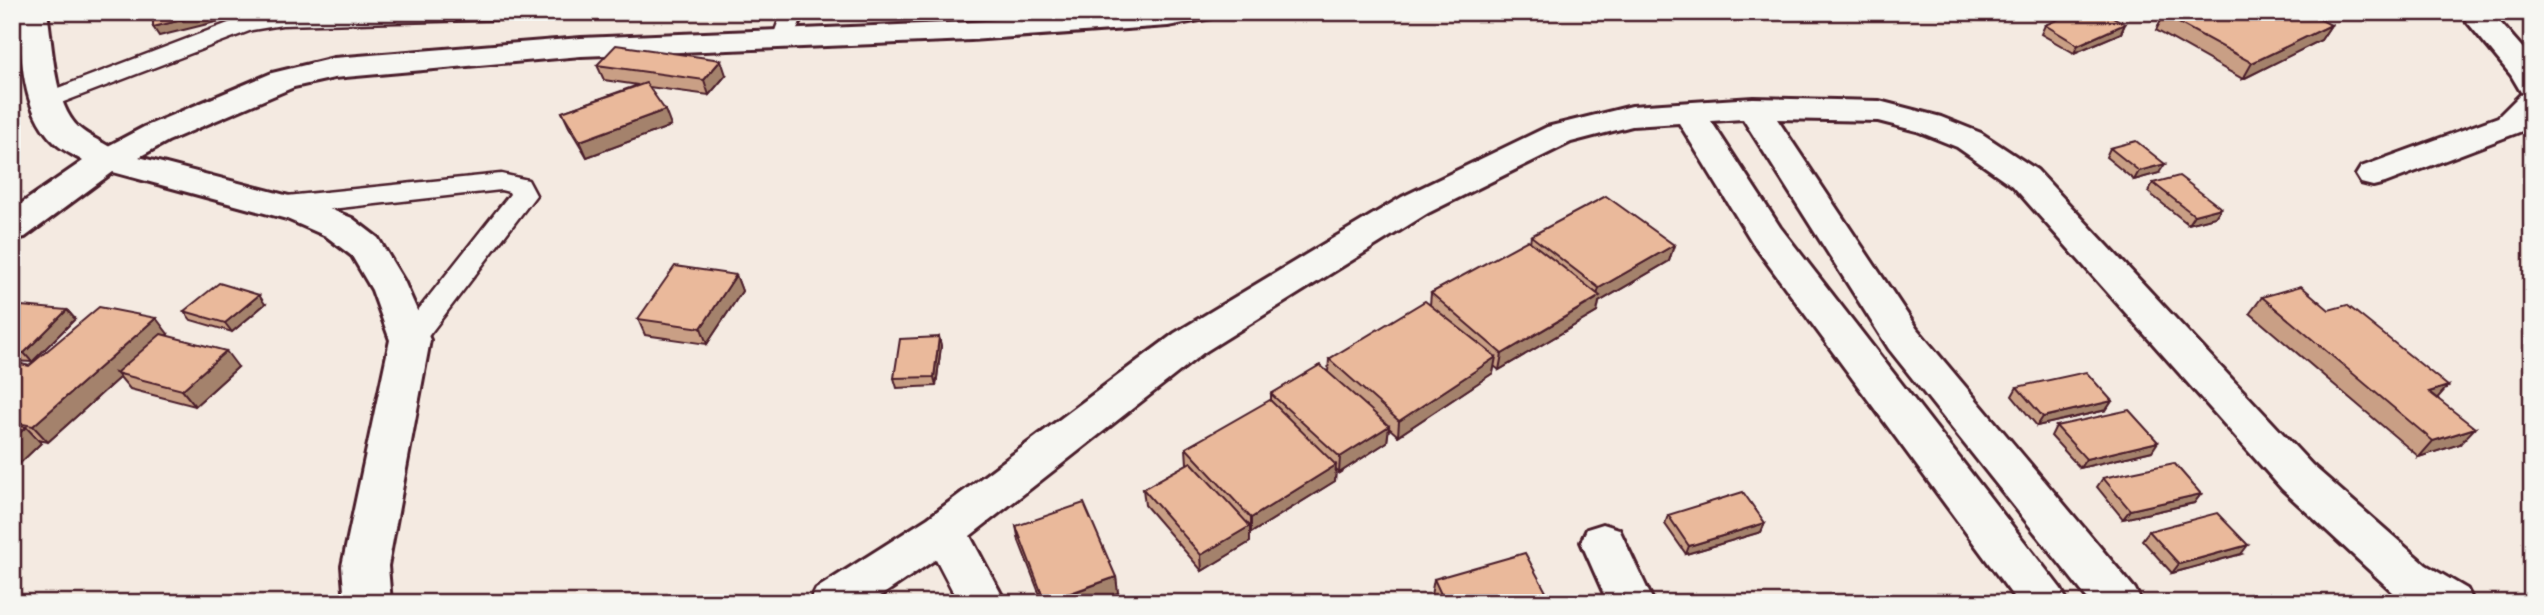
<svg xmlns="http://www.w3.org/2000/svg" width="2544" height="615" font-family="'Architects Daughter',sans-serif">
<rect width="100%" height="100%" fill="#f4eae1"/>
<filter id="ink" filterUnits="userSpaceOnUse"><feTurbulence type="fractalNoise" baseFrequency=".0143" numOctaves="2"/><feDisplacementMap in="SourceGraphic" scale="14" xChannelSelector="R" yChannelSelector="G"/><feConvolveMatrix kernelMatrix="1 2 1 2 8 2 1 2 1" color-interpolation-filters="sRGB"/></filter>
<g filter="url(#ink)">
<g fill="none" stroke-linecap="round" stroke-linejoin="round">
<g stroke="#4a1f2b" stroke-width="5">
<g id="lane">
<polygon points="277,12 524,12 521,17 513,19 282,25 252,30 53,106 45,108 37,106 33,101 37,96 239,19"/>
<polygon points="782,12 804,12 791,44 775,44 772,39"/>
<polygon points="501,174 528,180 536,195 420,347 410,350 400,347 396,340 400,333 510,194 509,192 501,190 277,215 268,212 264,206 268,200 277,197"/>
</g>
</g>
<g stroke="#4a1f2b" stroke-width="6">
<g id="street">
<path d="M17 12H47C53 46 53 105 79 128 87 135 98 140 108 146L144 127 272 73 334 58 581 38 971 22 1105 12H1215L1211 18 1168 26 971 40 581 56 334 78 294 87 168 141 139 157 312 202 352 218 378 238 404 281 430 340 388 566 391 603H345L342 566 390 340 372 290 352 256 326 236 287 219 113 172 25 237 12 240V210L83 161C74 155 62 150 55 143 20 109 23 57 17 12Z"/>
<polygon points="2459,12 2491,12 2532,59 2532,121 2522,131 2385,183 2373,186 2361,183 2356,175 2361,167 2498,117 2520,95 2527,93 2521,92 2511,75"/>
<polygon points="1753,98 1879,101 1941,117 1981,133 2037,170 2312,465 2426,565 2467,589 2474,603 2411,603 2394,593 2282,489 2013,186 1957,147 1917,131 1878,121 1777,119 1917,329 2135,589 2142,603 2091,603 1889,349 1743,119 1711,121 1780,227 2061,589 2068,603 2018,603 1754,245 1679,123 1632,126 1571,142 1428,213 1203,353 970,536 1006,603 959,603 936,559 870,603 809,603 816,589 928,518 1175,333 1402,197 1547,127 1632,106"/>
<polygon points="1603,524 1619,529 1654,603 1608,603 1581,542 1587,529"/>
</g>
</g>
<use href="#lane" fill="#f6f6f2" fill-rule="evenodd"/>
<use href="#street" fill="#f6f6f2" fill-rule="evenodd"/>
</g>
<g fill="#c99f85" stroke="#4a1f2b" stroke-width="2">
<polygon points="2164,15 2331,25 2321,40 2243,79 2156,30"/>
<polygon points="2125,24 2121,33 2074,53 2041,34 2045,25"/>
<polygon points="597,65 726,75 709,95 649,87 671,126 587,157 569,127 562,112 638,85 604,80"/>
<polygon points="2110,148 2159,173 2134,180 2106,157"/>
<polygon points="2153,183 2221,208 2215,217 2188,224 2148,192"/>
<polygon points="1531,236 1674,245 1669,261 1599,302 1597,312 1499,370 1494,366 1493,373 1398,436 1389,428 1387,442 1339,473 1336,470 1335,481 1251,533 1250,533 1250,542 1202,571 1145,505 1143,489 1187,464 1186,448 1271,402 1271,394 1328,372 1329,359 1430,305 1431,293 1530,242"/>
<polygon points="736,275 742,291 707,344 645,335 638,319"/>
<polygon points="2262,297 2438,398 2460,444 2419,457 2250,313"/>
<polygon points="265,304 232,332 191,320 184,311"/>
<polygon points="67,310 75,319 32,362 12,361 12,314"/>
<polygon points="168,334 167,336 238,367 195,406 130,389 120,377 48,442 38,440 41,443 12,471 12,362 29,366"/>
<polygon points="939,337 941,346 936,386 897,388 894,378"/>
<polygon points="2017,387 2112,401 2106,410 2037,426 2012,396"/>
<polygon points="2056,426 2152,451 2080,468 2051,436"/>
<polygon points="2103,478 2201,494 2194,503 2123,519 2097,487"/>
<polygon points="1668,515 1765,523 1761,532 1686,554 1665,524"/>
<polygon points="1016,526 1116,577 1118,593 1090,603 1043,603 1019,541"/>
<polygon points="2149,531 2241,554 2172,573 2142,540"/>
<polygon points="1434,579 1552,603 1435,603 1431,595"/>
</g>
<g fill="#a4826c" stroke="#4a1f2b" stroke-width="2">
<polygon points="215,12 231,12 232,18 159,36 153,27"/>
<polygon points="2125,24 2121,33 2074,53 2078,45"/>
<polygon points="2331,25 2321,40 2243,79 2252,63"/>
<polygon points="721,60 726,75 709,95 704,80"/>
<polygon points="665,110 671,126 587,157 580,141"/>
<polygon points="2165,164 2159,173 2134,180 2139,171"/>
<polygon points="2221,208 2215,217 2188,224 2194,215"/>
<polygon points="1674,245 1669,261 1599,302 1597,312 1499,370 1502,354 1596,299 1599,288"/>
<polygon points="736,275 742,291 707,344 701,328"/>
<polygon points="259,295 265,304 232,332 225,323"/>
<polygon points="67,310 75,319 32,362 24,353"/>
<polygon points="156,318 168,334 124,375 116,373 120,377 48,442 33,426"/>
<polygon points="939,337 941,346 936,386 934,377"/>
<polygon points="226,351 238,367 195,406 182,390"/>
<polygon points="1496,357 1493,373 1398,436 1399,421"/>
<polygon points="2448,386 2434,402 2429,392"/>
<polygon points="2112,401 2106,410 2037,426 2043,417"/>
<polygon points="1389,426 1387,442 1339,473 1340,457"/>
<polygon points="26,427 41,443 12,471 12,440"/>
<polygon points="2475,428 2460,444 2419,457 2433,441"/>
<polygon points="2158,442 2152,451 2080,468 2086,459"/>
<polygon points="1336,465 1335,481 1251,533 1251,518"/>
<polygon points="2201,494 2194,503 2123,519 2130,510"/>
<polygon points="1765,523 1761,532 1686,554 1689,546"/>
<polygon points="1250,526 1250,542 1202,571 1201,555"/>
<polygon points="2248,545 2241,554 2172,573 2179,564"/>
<polygon points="1116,577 1118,593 1090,603 1045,603"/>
</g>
<g fill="#eab99b" stroke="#4a1f2b" stroke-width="2">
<polygon points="153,12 215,12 153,27"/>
<polygon points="2075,12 2104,12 2125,24 2078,45 2045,25"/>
<polygon points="2170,12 2306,12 2331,25 2252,63 2164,15"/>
<polygon points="616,45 721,60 704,80 597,65"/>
<polygon points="646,83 665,110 580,141 562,112"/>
<polygon points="2136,141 2165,164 2139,171 2110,148"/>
<polygon points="2179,176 2221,208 2194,215 2153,183"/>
<polygon points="1606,196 1674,245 1599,288 1531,236"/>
<polygon points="1528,240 1600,296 1502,354 1431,293"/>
<polygon points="675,266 736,275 701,328 638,319"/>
<polygon points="219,283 259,295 225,323 184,311"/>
<polygon points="2301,286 2329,310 2347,305 2448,386 2429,392 2475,428 2433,441 2262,297"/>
<polygon points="1425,301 1496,357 1399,421 1329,359"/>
<polygon points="21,306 67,310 24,353 12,352 12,314"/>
<polygon points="99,307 156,318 33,426 12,422 12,362 29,366"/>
<polygon points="161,334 226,351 182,390 116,373"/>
<polygon points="939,337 934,377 894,378 900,339"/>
<polygon points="1320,365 1389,426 1340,457 1271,394"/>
<polygon points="2086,372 2112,401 2043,417 2017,387"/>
<polygon points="1270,400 1336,465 1251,518 1186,448"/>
<polygon points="2129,410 2158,442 2086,459 2056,426"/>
<polygon points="12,425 26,427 12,440"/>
<polygon points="1191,462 1250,526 1201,555 1143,489"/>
<polygon points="2174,463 2201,494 2130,510 2103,478"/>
<polygon points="1743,492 1765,523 1689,546 1668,515"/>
<polygon points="1084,503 1116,577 1045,602 1016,526"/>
<polygon points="2217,513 2248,545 2179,564 2149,531"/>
<polygon points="1525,553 1552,603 1445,603 1434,579"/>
</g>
</g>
<rect width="2544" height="615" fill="none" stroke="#f6f6f2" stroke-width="42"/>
<rect x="21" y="21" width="2502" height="573" fill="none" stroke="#4a1f2b" stroke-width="2.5" filter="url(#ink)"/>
</svg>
